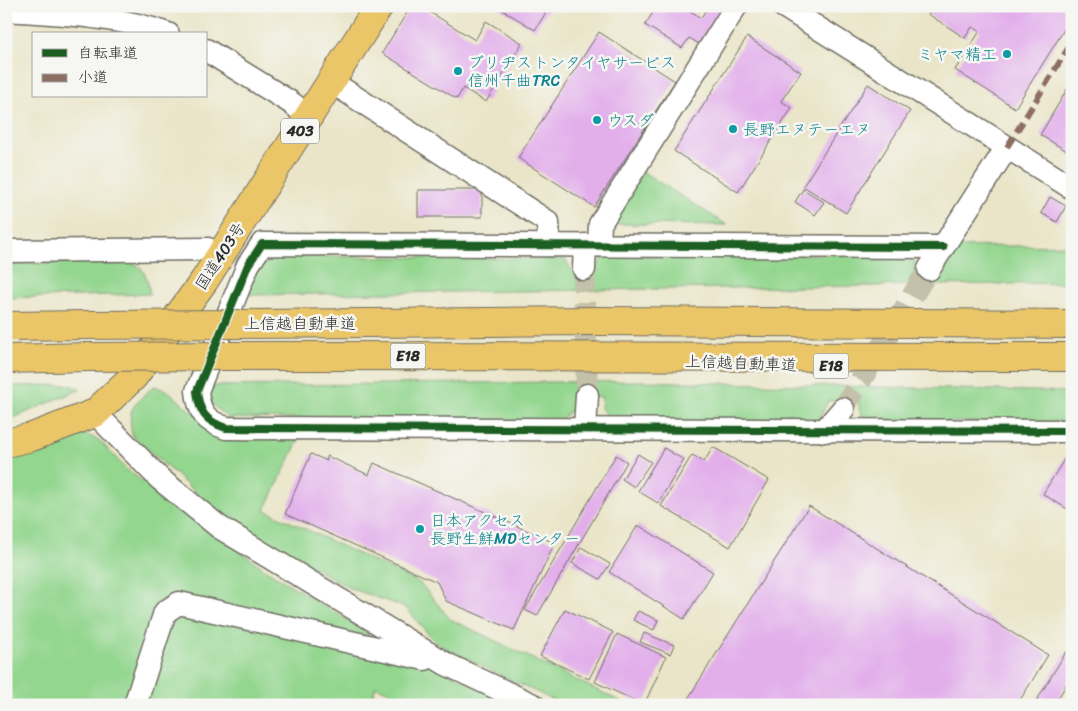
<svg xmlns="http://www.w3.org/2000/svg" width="1078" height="711" font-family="Sriracha,'Klee One',sans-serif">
<rect width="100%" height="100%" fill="#f6f6f2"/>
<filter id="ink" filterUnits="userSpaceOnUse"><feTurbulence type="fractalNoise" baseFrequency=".02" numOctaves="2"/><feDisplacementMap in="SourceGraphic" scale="10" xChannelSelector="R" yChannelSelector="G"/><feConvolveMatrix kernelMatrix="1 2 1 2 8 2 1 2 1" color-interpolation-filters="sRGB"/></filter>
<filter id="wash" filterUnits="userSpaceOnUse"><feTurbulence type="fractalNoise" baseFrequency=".0096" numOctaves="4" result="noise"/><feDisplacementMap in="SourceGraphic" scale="20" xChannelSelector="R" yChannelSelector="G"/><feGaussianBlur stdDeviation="1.12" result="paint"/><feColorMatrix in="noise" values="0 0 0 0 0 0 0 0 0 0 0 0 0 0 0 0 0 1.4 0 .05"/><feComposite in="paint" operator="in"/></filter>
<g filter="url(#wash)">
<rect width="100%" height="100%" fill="#eae5c8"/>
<g fill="#93d68e" stroke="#5f805c">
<polygon points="643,172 727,225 609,224"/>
<path d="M1072 245V283L248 295C256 267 257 265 285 256L565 259 572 271 594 272 604 256 902 254 915 260 914 273 939 274 955 247Z"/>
<path d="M126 261C146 267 146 274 150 294L6 298V264Z"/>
<polygon points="643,381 1072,392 1072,422 865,422 859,408 859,402 828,401 816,426 613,421 601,409 602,397 574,396 571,410 558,422 228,418 211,404 208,386"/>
<polygon points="68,385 81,389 6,421 6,386"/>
<path d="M154 386 168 391 192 412 300 437 265 510 420 583 450 619 628 705H563L453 652 434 641 406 608 350 588 251 533 206 502 132 435C127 406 134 405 154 386Z"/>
<polygon points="84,434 99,440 127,470 266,570 365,631 371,637 183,596 158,601 125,705 6,705 6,458 42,449 67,435"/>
<polygon points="181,613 436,666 513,705 417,705 376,686 369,705 145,705 172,617"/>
</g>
<g id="blocks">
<g fill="#e2afeb">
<polygon points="411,6 420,6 475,40 486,21 522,43 486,102 463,88 457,99 382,53"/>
<polygon points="496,6 550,6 535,30"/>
<polygon points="657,6 683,6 701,18 708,6 717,6 723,10 701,45 689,38 682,48 645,25"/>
<polygon points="933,6 1061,6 1072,13 1072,17 1015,108 955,70 980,31 972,27 965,38 928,14"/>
<polygon points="599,32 675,81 594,207 518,158"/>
<polygon points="747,37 801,72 781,101 792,108 738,192 674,151"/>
<polygon points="1072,81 1072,154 1040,135"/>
<polygon points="868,84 910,111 846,213 803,186"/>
<polygon points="803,189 824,202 815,215 795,202"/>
<rect x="418" y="190" width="64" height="27"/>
<polygon points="1050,197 1066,206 1057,222 1041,213"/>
<polygon points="713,447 769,480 730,547 661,506 692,455 704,462"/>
<polygon points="664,448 684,460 658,503 638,491"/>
<polygon points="1069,451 1072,453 1072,506 1069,510 1043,494"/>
<polygon points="311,454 327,461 327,456 369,475 374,463 555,543 514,630 446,601 437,582 285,514"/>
<polygon points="638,454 651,462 634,487 622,479"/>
<polygon points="616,455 627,462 537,616 525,610"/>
<polygon points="809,506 1048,655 1017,705 684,705"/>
<polygon points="638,525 713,572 684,619 609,572"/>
<polygon points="581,547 610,564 600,579 572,563"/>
<polygon points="565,609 613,632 589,679 540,656"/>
<polygon points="638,611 658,620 654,630 633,620"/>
<polygon points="644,633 674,645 670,654 640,642"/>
<polygon points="617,634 666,657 644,705 595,682"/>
<polygon points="1066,652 1072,655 1072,675 1054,705 1034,705"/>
</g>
</g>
</g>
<g filter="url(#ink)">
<use href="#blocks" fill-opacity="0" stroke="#6e6c62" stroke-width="1"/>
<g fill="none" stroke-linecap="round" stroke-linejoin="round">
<g stroke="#c4c0a9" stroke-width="22" stroke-dasharray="22 11" stroke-linecap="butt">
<polyline points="584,269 587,395"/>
<polyline points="843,409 929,269"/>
</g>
<g stroke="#6e6c62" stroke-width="25">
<g id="minor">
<polyline points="783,6 1072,188"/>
<path d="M6 10C61 14 116 15 168 34"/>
<polyline points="206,50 290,102 310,117"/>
<polyline points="330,83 344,90 548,222 549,245"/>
<polyline points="599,245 600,224 736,6"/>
<path d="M943 247 262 244 248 265 197 391C199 412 205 421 226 428L1072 431"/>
<polyline points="6,251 208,249"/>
<polyline points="584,269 585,245"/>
<polyline points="929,269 1007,147"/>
<polyline points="95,413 160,479 219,527 446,664 533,705"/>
<polyline points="585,429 587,395"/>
<polyline points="824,431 843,409"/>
<polyline points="135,705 165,612 179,603 425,659"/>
</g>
</g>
<g stroke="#6e6c62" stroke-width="30">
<g id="highway">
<polyline points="241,324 594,321 1072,324"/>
<polyline points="6,326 92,325"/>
<polyline points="226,356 1072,357"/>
<polyline points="6,359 89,357"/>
<polyline points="6,443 32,437 95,413 134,376 204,281 379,6"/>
</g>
</g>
<use href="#minor" stroke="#fff" stroke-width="22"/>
<use href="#highway" stroke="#ebc669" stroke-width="28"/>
<g stroke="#6e6c62" stroke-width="30" stroke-linecap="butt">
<g id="highway-bridge">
<polyline points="92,325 241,324"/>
<polyline points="89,357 226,356"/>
</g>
</g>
<use href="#highway-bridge" stroke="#ebc669" stroke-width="28"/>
<polyline stroke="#8d6e63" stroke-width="6" stroke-dasharray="12 6" stroke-linecap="butt" points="1007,147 1072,42"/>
<g stroke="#f6f6f2" stroke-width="11">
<path id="cycleway" d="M943 247 262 244 248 265 197 391C199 412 205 421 226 428L1072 431"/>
</g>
<use href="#cycleway" stroke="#1b5e20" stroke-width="8"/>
</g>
</g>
<g fill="#0f9aa8" stroke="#f6f6f2" stroke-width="2">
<circle cx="1007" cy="54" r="5"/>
<circle cx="458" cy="71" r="5"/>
<circle cx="597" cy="120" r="5"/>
<circle cx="733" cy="129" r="5"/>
<circle cx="420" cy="529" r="5"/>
</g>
<g text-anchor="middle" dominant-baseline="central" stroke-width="5" stroke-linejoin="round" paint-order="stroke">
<g fill="#f6f6f2" stroke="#686867" stroke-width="1">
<rect x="281" y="118.5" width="38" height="25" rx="4"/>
<rect x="390.5" y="343.5" width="35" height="25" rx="4"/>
<rect x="813.5" y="353.5" width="35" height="25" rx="4"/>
</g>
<g font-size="15" font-weight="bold" fill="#2b2b2b">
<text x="300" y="131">403</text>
<text x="408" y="356">E18</text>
<text x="831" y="366">E18</text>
</g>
<g font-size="16" fill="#0d838f" stroke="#f6f6f2" text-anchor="start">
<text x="997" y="54" text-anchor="end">ミヤマ精工</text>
<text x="468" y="62">ブリヂストンタイヤサービス<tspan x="468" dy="18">信州千曲TRC</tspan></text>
<text x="607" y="120">ウスダ</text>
<text x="743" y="129">長野エヌテーエヌ</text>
<text x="430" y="520">日本アクセス<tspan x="430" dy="18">長野生鮮MDセンター</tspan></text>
</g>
<g font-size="16" fill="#2b2b2b" stroke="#f6f6f2">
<text transform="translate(220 256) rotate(-57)">国道403号</text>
<text x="300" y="323">上信越自動車道</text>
<text transform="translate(741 363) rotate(2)">上信越自動車道</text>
</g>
</g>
<rect width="1078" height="711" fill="none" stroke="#f6f6f2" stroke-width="25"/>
<rect x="32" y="32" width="175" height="65" fill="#f6f6f2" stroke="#a5a5a2"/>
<rect x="42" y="49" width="25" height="8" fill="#1b5e20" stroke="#a5a5a2"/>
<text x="78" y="58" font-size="15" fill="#2b2b2b">自転車道</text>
<rect x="42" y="74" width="25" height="8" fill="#8d6e63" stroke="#a5a5a2"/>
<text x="78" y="82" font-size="15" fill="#2b2b2b">小道</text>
</svg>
